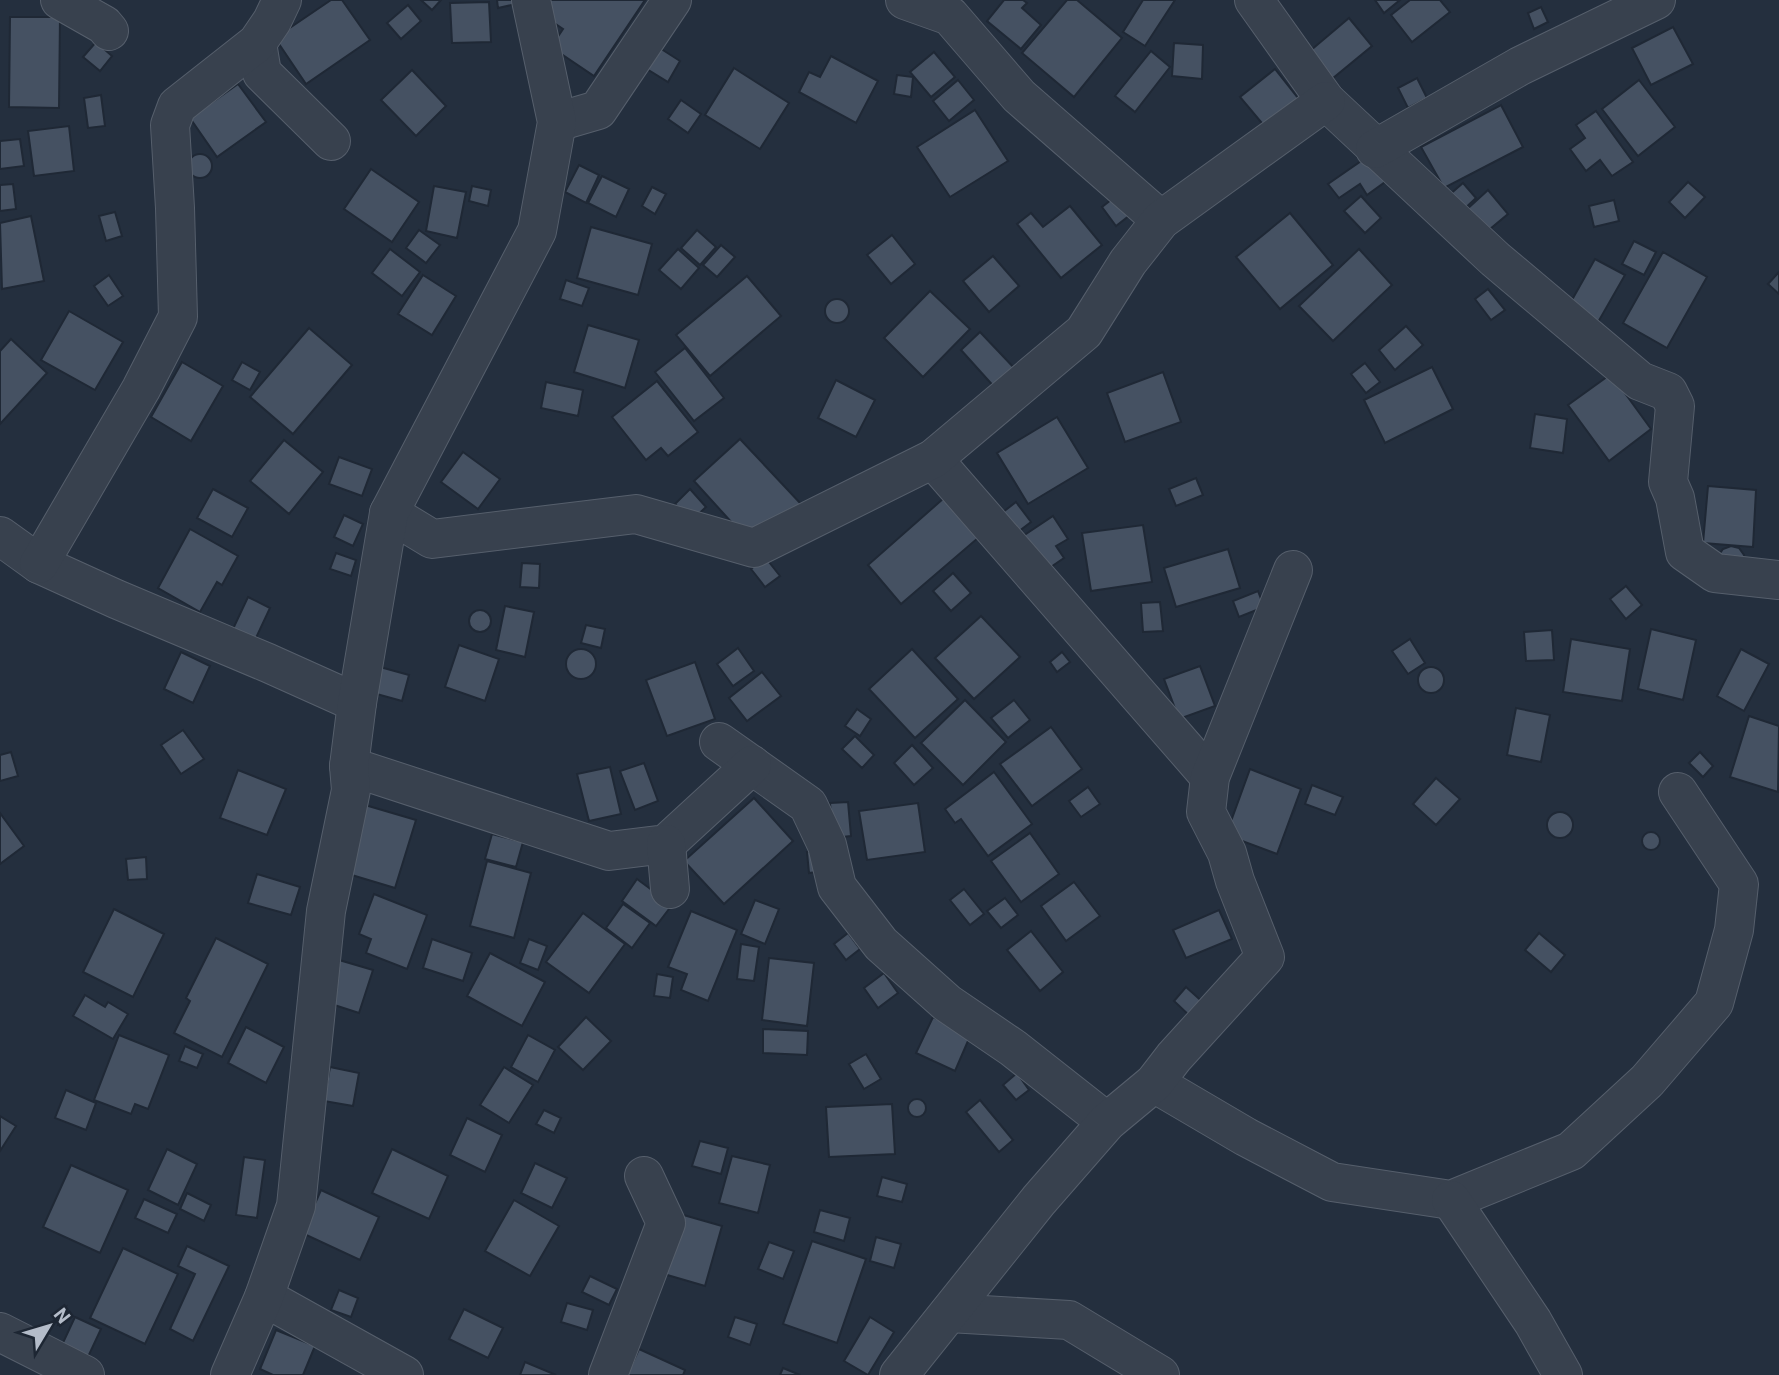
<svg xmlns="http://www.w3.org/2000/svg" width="1779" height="1375" font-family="Roboto,sans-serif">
<rect width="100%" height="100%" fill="#242f3e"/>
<g fill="#455162" stroke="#1f2835" stroke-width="2">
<polygon points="331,0 342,0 370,40 306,84 275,38"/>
<polygon points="421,0 441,0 432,10"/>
<polygon points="497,0 520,0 521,3 498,8"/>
<polygon points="550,0 645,0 594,76 551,47 563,29 541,14"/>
<polygon points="1004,0 1023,0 1027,3 1022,8 1041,25 1021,49 987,21"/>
<polygon points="1067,0 1077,0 1122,38 1074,97 1022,53"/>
<polygon points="1143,0 1175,0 1145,46 1123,32"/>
<polygon points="1375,0 1400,0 1384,13"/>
<polygon points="1410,0 1440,0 1450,12 1412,42 1391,15"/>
<polygon points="489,2 491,42 452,43 450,3"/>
<polygon points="408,5 421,21 401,39 387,23"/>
<polygon points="1541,7 1548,22 1534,29 1528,13"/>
<polygon points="10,17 60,17 59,108 9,107"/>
<polygon points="1349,18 1372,46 1327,83 1304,56"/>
<polygon points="1673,27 1693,64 1651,85 1632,48"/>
<polygon points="96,42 112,56 100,71 83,57"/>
<polygon points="1174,43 1203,45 1202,79 1172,76"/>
<polygon points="655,45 680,61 668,82 642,66"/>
<polygon points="1151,51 1170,67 1135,112 1115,96"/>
<polygon points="934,52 955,77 931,97 910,72"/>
<polygon points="831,56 878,81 856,123 799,92 809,72 820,77"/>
<polygon points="734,68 789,103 760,149 705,115"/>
<polygon points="1275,69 1305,107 1271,134 1240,97"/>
<polygon points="412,70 446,106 416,136 381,100"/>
<polygon points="897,75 913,77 911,97 894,94"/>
<polygon points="1417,78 1427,98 1408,108 1398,88"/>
<polygon points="958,80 974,100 949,121 933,101"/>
<polygon points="1639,80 1675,127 1638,156 1602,109"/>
<polygon points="238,84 266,122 217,157 190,118"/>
<polygon points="101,95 105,126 88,128 84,98"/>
<polygon points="681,100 701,114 688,133 668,119"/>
<polygon points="1501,105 1523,147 1444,188 1421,147"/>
<polygon points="975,110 1008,161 950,197 917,147"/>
<polygon points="1596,111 1633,162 1612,176 1600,160 1586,171 1570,149 1585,138 1576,125"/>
<polygon points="69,126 74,171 34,176 28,131"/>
<polygon points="20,139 24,166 0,169 0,141"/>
<circle cx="200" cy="166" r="12"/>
<polygon points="1367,157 1385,182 1367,195 1360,184 1339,198 1328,184"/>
<polygon points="579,165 599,175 586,203 565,192"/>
<polygon points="371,169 419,202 392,242 344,209"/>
<polygon points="602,176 629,189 616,217 588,203"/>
<polygon points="1688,182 1705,197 1685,218 1669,202"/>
<polygon points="1463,183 1476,198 1461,212 1448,196"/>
<polygon points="13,184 16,209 0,211 0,185"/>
<polygon points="434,186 466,192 457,238 426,231"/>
<polygon points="472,186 491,190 488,206 469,201"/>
<polygon points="652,187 666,194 655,214 642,206"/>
<polygon points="1488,190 1508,214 1484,234 1465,211"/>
<polygon points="1116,196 1130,215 1116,226 1102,207"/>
<polygon points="1361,196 1381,218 1365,233 1344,211"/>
<polygon points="1614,200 1619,221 1594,227 1589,206"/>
<polygon points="1070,206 1102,245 1061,278 1017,224 1031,213 1043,227"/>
<polygon points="115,212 122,236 106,241 99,216"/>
<polygon points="1290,213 1333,265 1280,309 1236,257"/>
<polygon points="31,216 44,281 2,289 0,223"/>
<polygon points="591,227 652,244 638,295 577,278"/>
<polygon points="419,230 440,245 426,263 406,248"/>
<polygon points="697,230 716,247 700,265 681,248"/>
<polygon points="892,235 915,264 891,284 867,255"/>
<polygon points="1634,241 1656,252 1644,275 1622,264"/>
<polygon points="721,245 735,257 717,277 703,265"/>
<polygon points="390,249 420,272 402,296 372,273"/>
<polygon points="678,249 699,268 681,289 659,270"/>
<polygon points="1359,249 1392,285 1333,341 1299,306"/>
<polygon points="1663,252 1707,277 1667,348 1623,323"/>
<polygon points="993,256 1019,286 989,312 963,281"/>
<polygon points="1595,259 1625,275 1597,324 1568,307"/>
<polygon points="1779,272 1779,294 1768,284"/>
<polygon points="109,275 123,296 108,306 94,286"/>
<polygon points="423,275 456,296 432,335 398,314"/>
<polygon points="747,276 781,316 710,376 676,335"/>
<polygon points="566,280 589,288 582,306 560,299"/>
<polygon points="1488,289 1505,310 1491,320 1475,299"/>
<polygon points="930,291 970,329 923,377 884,338"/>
<circle cx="837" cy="311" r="12"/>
<polygon points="69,311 123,342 95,390 41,360"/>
<polygon points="588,325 639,340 625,388 574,372"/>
<polygon points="1406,326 1423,345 1395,370 1379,350"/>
<polygon points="309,328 352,365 293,434 250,397"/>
<polygon points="980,332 1017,371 997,390 961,350"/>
<polygon points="11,339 47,373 0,424 0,351"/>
<polygon points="685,348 724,398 694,421 655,372"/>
<polygon points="182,362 223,386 191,441 151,417"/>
<polygon points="242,362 260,372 250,390 232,380"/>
<polygon points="1365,363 1380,382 1366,393 1351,374"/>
<polygon points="1432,367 1453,409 1385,443 1364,400"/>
<polygon points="1163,372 1181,422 1125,442 1107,393"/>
<polygon points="1611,374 1651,429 1609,461 1568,405"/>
<polygon points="836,380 875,400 856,437 818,418"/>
<polygon points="657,381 698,432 668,456 661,448 646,460 612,417"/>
<polygon points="546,382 583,390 578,416 541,408"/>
<polygon points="1535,414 1567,419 1563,453 1530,448"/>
<polygon points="1057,417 1088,468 1028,504 997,453"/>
<polygon points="740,439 801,504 754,547 694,481"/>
<polygon points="284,440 323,472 289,514 250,481"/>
<polygon points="463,452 500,479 478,509 441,482"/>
<polygon points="339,457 372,469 362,496 329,484"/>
<polygon points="1196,478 1203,495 1176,506 1169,489"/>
<polygon points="1708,486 1756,490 1753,547 1703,543"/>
<polygon points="213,489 248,508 232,537 197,518"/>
<polygon points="690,489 706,507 691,521 675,504"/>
<polygon points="944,498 978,538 901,604 868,565"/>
<polygon points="1016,502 1031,522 1009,539 994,519"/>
<polygon points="344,515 363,524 353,546 334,537"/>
<polygon points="1053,516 1068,539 1056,546 1064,558 1042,573 1020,538"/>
<polygon points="1143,525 1152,582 1091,591 1082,533"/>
<polygon points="190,529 238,556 222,585 217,582 200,612 158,588"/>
<polygon points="1731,546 1739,548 1744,555 1745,563 1718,556 1723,549"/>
<polygon points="1228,549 1240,588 1176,607 1164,568"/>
<polygon points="336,553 356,560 351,576 330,569"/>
<polygon points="765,557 780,576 765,587 751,569"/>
<polygon points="522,563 540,564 539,588 520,587"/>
<polygon points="953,573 971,593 951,611 933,591"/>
<polygon points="1626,586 1642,605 1626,619 1610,599"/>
<polygon points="1258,591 1264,607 1239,617 1233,601"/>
<polygon points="248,597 270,608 254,642 232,631"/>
<polygon points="1160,602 1163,631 1143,632 1141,603"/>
<polygon points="505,606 534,612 525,657 496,650"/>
<circle cx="480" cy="621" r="11"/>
<polygon points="981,616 1020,657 974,699 935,658"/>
<polygon points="586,625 605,629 601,648 581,643"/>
<polygon points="1651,629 1696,640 1683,700 1638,689"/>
<polygon points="1552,630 1554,660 1526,661 1524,632"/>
<polygon points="1410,639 1425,663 1408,674 1392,651"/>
<polygon points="1571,639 1630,649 1622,701 1563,692"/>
<polygon points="459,645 499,659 485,701 445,687"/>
<polygon points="738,648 754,671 733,686 717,664"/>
<circle cx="581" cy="664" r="15"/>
<polygon points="912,649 958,699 915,738 869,689"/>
<polygon points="1741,649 1769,664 1744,711 1717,696"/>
<polygon points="181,652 210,666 193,703 164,689"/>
<polygon points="1062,652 1070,662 1057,672 1050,662"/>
<polygon points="695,662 715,719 667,736 646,680"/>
<polygon points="1200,666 1215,706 1179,719 1164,679"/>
<polygon points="380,667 409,675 402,701 373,693"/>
<circle cx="1431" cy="680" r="13"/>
<polygon points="762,672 781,696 747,721 729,698"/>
<polygon points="965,700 1006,742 963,785 921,743"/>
<polygon points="1014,700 1030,720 1008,738 991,718"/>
<polygon points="1516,708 1550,715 1541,762 1507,755"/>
<polygon points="857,709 871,719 860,736 845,726"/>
<polygon points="1749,716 1779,726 1778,792 1730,777"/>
<polygon points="1051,727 1082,769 1032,806 1000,764"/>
<polygon points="183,730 204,759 181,774 161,745"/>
<polygon points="855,736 874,755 862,768 842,749"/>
<polygon points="912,745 933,768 914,785 894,763"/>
<polygon points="11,752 18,776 0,781 0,755"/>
<polygon points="1700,752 1713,766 1703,777 1689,763"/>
<polygon points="644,763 658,801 635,810 620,771"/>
<polygon points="610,767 621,814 589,821 577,774"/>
<polygon points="1250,769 1301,789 1277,854 1226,835"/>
<polygon points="238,770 286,789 267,835 220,818"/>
<polygon points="994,772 1032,824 988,856 961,819 955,823 945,809"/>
<polygon points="1436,778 1460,799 1436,825 1413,804"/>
<polygon points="1312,785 1343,797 1335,815 1305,804"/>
<polygon points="1088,787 1100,804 1081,817 1069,801"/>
<polygon points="754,798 793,841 724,904 684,861"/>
<polygon points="848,802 851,836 833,838 830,803"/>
<polygon points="918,803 925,852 867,860 859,811"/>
<polygon points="365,805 416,820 395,888 345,873"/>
<circle cx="1560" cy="825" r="13"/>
<polygon points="0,813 24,846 0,864"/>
<circle cx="1651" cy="841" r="9"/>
<polygon points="1030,833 1059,874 1021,902 991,861"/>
<polygon points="492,834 523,842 516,867 485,859"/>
<polygon points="822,851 824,871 809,873 807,852"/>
<polygon points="146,857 147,879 128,880 126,859"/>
<polygon points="487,861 531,873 514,938 470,926"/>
<polygon points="257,874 300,887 291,915 248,903"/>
<polygon points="637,879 672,905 656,926 622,901"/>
<polygon points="1074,882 1100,916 1066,941 1041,906"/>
<polygon points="964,889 984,914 970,925 950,900"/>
<polygon points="374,894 427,915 407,969 366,953 371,939 359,934"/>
<polygon points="1005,898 1018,915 1001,928 987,911"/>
<polygon points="755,900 779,909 765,944 741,934"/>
<polygon points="623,904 650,923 632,948 606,928"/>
<polygon points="114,909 164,934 133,997 83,972"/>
<polygon points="1219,910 1232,939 1186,958 1173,930"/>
<polygon points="691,911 737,930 708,1001 681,990 687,974 668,967"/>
<polygon points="583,913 625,944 589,993 546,962"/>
<polygon points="1031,931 1063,972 1040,991 1007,950"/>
<polygon points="848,933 860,949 846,960 834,944"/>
<polygon points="1539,933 1565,955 1551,972 1525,950"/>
<polygon points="216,938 268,964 222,1057 174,1033 190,1001 186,998"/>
<polygon points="432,939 472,953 463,981 423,968"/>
<polygon points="529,939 547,946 538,970 520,963"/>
<polygon points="741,944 759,947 754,981 737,979"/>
<polygon points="490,953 545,982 522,1026 467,996"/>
<polygon points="769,958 814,963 807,1026 762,1020"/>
<polygon points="339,960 373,970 359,1013 325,1002"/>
<polygon points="884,973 898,993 878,1008 864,988"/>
<polygon points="657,974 673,977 670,998 654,996"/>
<polygon points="1186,987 1206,1005 1193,1019 1174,1001"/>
<polygon points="85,995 105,1007 108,1002 128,1014 113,1039 73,1016"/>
<polygon points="586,1017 611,1041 583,1070 558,1047"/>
<polygon points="933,1017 971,1034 955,1071 916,1053"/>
<polygon points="246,1027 284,1047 266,1083 228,1063"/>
<polygon points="763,1029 808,1031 807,1055 763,1053"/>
<polygon points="119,1035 169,1055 148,1109 135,1104 131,1114 94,1100"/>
<polygon points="528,1035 555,1050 538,1082 511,1067"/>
<polygon points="185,1046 203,1054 197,1068 179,1061"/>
<polygon points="866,1054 881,1079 864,1089 849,1064"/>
<polygon points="330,1067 359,1073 353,1106 324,1101"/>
<polygon points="504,1067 533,1085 509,1123 480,1105"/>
<polygon points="1017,1073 1029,1090 1016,1100 1003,1085"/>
<polygon points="66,1090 96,1103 86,1130 55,1118"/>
<circle cx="917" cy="1108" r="9"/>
<polygon points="980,1100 1013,1140 999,1152 966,1112"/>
<polygon points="892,1104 895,1154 829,1157 826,1107"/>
<polygon points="544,1110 561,1118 554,1133 536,1124"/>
<polygon points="0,1116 16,1126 0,1151"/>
<polygon points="467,1118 502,1135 485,1172 450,1155"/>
<polygon points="700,1141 728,1148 721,1174 692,1166"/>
<polygon points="167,1149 197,1164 178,1205 148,1190"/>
<polygon points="392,1149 448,1176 429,1219 372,1193"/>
<polygon points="732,1156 770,1165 758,1213 719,1203"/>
<polygon points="244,1157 265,1160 257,1218 236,1215"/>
<polygon points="535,1163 567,1178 552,1208 521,1193"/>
<polygon points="71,1165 128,1190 100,1253 43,1227"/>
<polygon points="882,1177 907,1184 902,1202 877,1196"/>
<polygon points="321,1190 379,1217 360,1260 302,1233"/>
<polygon points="187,1193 211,1205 204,1221 180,1209"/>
<polygon points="144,1199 177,1214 168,1233 135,1218"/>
<polygon points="514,1200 559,1226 530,1276 485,1251"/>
<polygon points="820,1210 850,1218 844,1241 814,1232"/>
<polygon points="673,1212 722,1226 705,1286 657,1272"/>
<polygon points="876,1237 901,1244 894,1268 870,1261"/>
<polygon points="812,1241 866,1259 837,1343 783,1324"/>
<polygon points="769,1242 794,1251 783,1279 758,1269"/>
<polygon points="187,1246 229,1266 193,1341 170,1329 195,1274 178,1266"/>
<polygon points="123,1248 178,1274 145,1344 90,1318"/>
<polygon points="590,1276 617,1289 609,1305 582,1292"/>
<polygon points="339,1290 358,1298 351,1317 331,1310"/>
<polygon points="567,1303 593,1310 587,1330 561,1322"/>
<polygon points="464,1309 503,1328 488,1358 449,1339"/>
<polygon points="75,1317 101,1329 87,1359 61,1347"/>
<polygon points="735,1317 757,1324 750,1345 728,1337"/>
<polygon points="870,1317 894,1332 868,1375 844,1361"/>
<polygon points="276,1330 315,1346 303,1375 273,1375 260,1369"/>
<polygon points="639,1349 685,1370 683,1375 627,1375"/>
<polygon points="525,1362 556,1375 520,1375"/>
<polygon points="783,1368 800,1375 780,1375"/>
</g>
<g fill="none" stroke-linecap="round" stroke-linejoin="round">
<g stroke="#565f6c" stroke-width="40">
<g id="street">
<polyline points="60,0 104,25 109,31"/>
<polyline points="905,0 950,16 1019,96 1161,220"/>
<polyline points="1254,0 1326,101 1495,259 1640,381 1668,392 1675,406 1668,482 1675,498 1685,552 1715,573 1779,580"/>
<polyline points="257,43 262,73 331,141"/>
<polyline points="557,122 598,110 672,0"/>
<polyline points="1375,149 1520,66 1656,0"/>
<polyline points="933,459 1210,777"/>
<polyline points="389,513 432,539 636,514 754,548 933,459 1084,332 1128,262 1161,220 1326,101"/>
<polyline points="0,536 39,564 116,599 268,663 357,703"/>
<polyline points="39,564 141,389 178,317 175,208 170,125 177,106 257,43 272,21 282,0"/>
<polyline points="719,742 808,805 827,845 837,887 881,944 947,1003 1013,1048 1107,1122"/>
<polyline points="349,766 609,851 666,844 752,765"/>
<polyline points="666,844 670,889"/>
<polyline points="1154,1083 1246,1137 1332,1182 1451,1200 1571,1151 1647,1081 1714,1003 1734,930 1739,884 1678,792"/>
<polyline points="1451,1200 1533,1322 1563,1375"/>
<polyline points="264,1297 404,1375"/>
<polyline points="949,1313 1069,1320 1160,1375"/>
<polyline points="0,1332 85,1375"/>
<polyline points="230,1375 264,1297 296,1206 326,911 351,790 349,766 357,703 389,513 537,231 557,122 531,0"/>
<polyline points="608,1375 666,1223 644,1176"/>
<polyline points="899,1375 1039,1200 1107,1122 1154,1083 1174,1057 1265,957 1235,881 1227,853 1206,812 1210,777 1293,570"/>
</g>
</g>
<use href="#street" stroke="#38414e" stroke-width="38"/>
</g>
<g transform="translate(49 1326) rotate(52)" stroke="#1d2633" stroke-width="5" paint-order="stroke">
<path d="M0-5L12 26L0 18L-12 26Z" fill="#b4bcc9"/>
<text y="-10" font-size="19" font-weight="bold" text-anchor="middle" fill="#b4bcc9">N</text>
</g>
</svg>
